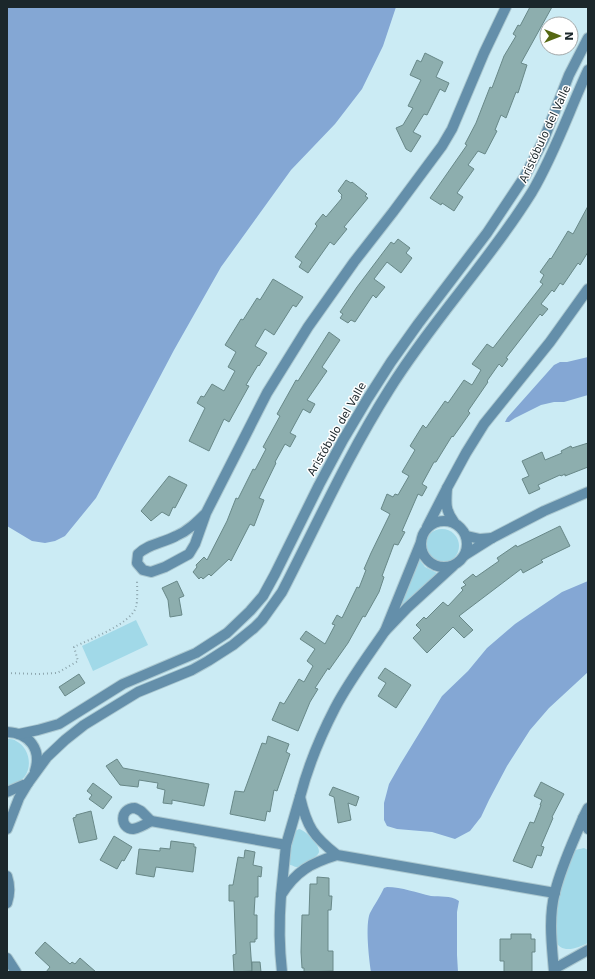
<svg xmlns="http://www.w3.org/2000/svg" width="595" height="979" font-family="'DejaVu Sans',sans-serif">
<rect width="100%" height="100%" fill="#cbebf4"/>
<g fill="#a1d9e8">
<circle cx="442" cy="546" r="17"/>
<polygon points="419,559 425,567 437,573 437,576 396,613"/>
<polygon points="136,620 148,645 93,671 82,646"/>
<path d="M7 739C10 739 14 739 16 741 28 747 33 764 25 776 21 782 14 784 7 788Z"/>
<path d="M299 829C305 830 320 845 319 852 318 857 301 868 296 867 295 867 292 865 290 865L289 860 294 832Z"/>
<path d="M584 848 588 850V943C578 948 561 955 555 940 551 928 564 863 573 852 576 849 580 849 584 848Z"/>
</g>
<g fill="#84a7d4">
<polygon points="7,7 396,7 383,46 362,89 335,124 291,170 221,267 174,350 96,498 65,536 55,541 45,543 32,541 7,526"/>
<polygon points="588,357 588,395 564,402 554,402 541,405 515,418 509,422 505,422 507,418 554,365 560,362 567,362"/>
<polygon points="588,581 588,672 549,708 530,730 507,766 489,800 481,817 470,831 455,839 432,832 397,829 387,826 384,820 384,803 389,784 401,763 442,696 468,671 487,648 515,624 562,592"/>
<path d="M387 887C402 887 417 893 431 896 440 897 450 895 459 901L457 912V955L458 972H371C369 959 365 924 370 913 374 905 380 897 384 888Z"/>
</g>
<g fill="#8daeae" stroke="#688888">
<polygon points="530,7 552,7 521,63 527,65 518,93 516,92 506,118 501,115 495,130 497,131 485,154 478,151 468,165 474,169 457,193 463,197 454,211 442,203 441,205 430,198 467,145 465,144 476,123 490,87 492,88 504,56 516,36 513,34 518,25 520,26"/>
<polygon points="425,53 443,62 436,77 449,83 445,92 440,89 427,115 424,114 413,132 421,136 411,152 406,149 396,128 403,125 413,108 408,106 421,80 410,75 417,60 421,62"/>
<polygon points="346,180 351,183 352,182 367,194 365,196 368,198 344,227 347,229 334,245 330,242 308,273 299,267 302,262 295,257 317,226 315,224 323,214 326,217 342,198 341,197 342,195 338,191"/>
<polygon points="588,206 588,252 580,265 578,263 563,285 560,283 554,292 552,290 541,304 548,309 542,316 540,314 506,358 508,359 502,367 499,364 487,381 488,382 468,411 470,413 453,437 452,436 436,462 434,462 422,484 427,487 422,496 418,494 402,531 405,532 398,545 394,544 382,576 384,577 379,592 365,617 363,616 348,643 329,670 328,668 315,688 318,689 310,702 298,731 272,720 280,702 284,704 299,679 304,682 313,666 307,661 315,649 300,639 306,631 325,644 335,625 332,624 337,615 342,618 357,587 359,588 366,570 364,569 371,553 390,514 381,509 387,494 393,497 395,494 398,495 409,476 402,472 415,450 410,446 423,425 426,428 445,401 448,403 464,380 472,385 481,370 472,364 487,344 493,348 543,284 540,282 544,275 540,272 550,258 551,259 568,231 573,234"/>
<polygon points="398,239 410,248 406,253 412,258 401,273 387,262 374,279 385,287 376,298 373,295 355,322 351,320 348,323 340,318 343,314 340,312 357,287 391,242 394,244"/>
<polygon points="273,279 303,297 296,307 293,305 274,335 265,329 255,346 267,353 259,366 258,365 246,385 249,386 229,422 224,419 209,451 189,441 205,408 197,403 201,396 204,397 212,384 224,391 235,371 228,367 236,352 225,345 241,319 243,320 257,298 260,300"/>
<polygon points="329,332 340,340 322,367 327,371 307,400 315,404 310,413 303,409 290,433 296,436 290,447 285,444 275,462 276,463 259,498 264,500 254,526 250,524 231,561 229,559 211,576 209,574 203,579 201,577 199,579 193,572 197,567 196,565 204,557 207,560 227,521 236,498 238,499 253,469 255,470 266,449 263,447 280,416 277,414 296,380 298,381"/>
<polygon points="588,443 588,467 565,476 565,474 561,476 560,475 538,485 540,489 529,494 522,479 529,476 522,461 542,452 545,460 562,453 561,451 571,446 572,448"/>
<polygon points="169,476 187,485 175,508 173,507 169,516 162,512 151,521 141,511"/>
<polygon points="560,526 570,546 541,560 543,562 523,573 521,569 459,616 473,630 464,638 453,627 427,653 413,638 421,630 416,625 424,617 426,619 443,602 448,606 463,590 461,588 466,585 463,582 473,574 476,577 499,561 497,558 516,545 517,547"/>
<polygon points="177,581 184,596 179,598 182,615 170,617 168,600 162,588"/>
<polygon points="385,668 411,685 396,708 378,696 386,683 378,678"/>
<polygon points="79,674 85,683 65,696 59,687"/>
<polygon points="268,736 289,744 286,752 290,754 277,791 274,790 270,812 267,811 265,821 230,814 235,791 244,792 262,743 266,744"/>
<polygon points="117,759 123,768 209,784 204,806 172,800 172,804 163,803 165,790 157,788 158,783 139,780 138,787 120,785 106,766"/>
<polygon points="541,782 564,794 552,817 553,818 541,846 544,847 541,856 537,855 532,868 513,861 530,822 534,823 541,805 540,805 542,800 534,796"/>
<polygon points="93,783 112,797 103,809 89,799 92,795 87,791"/>
<polygon points="333,787 359,797 356,806 348,803 351,820 338,823 334,797 329,795"/>
<polygon points="91,811 97,839 79,843 73,818 76,817 76,815"/>
<polygon points="114,836 132,847 124,861 122,860 117,869 100,860"/>
<polygon points="171,841 194,844 194,847 196,847 193,872 156,867 154,877 136,874 139,849 160,851 160,848 170,849"/>
<polygon points="245,850 255,852 253,865 262,867 261,877 258,876 258,897 255,897 254,915 257,915 257,939 255,939 255,942 250,942 252,971 234,972 233,955 236,954 234,901 229,901 229,885 233,885 238,857 244,858"/>
<polygon points="317,877 329,878 329,896 332,896 331,910 328,910 328,951 333,951 333,971 304,972 304,968 302,968 301,952 302,915 309,915 310,884 317,884"/>
<polygon points="511,934 531,934 531,939 535,939 535,952 532,952 532,972 504,972 504,961 500,961 500,939 511,939"/>
<polygon points="45,942 70,964 72,962 75,964 80,958 96,972 46,972 50,967 35,953"/>
<polygon points="252,962 260,962 261,972 252,972"/>
</g>
<g fill="none" stroke-linecap="round" stroke-linejoin="round">
<g stroke="#abc8d0" stroke-width="12">
<g id="minor">
<polyline points="447,488 466,453 484,424 550,342 588,289"/>
<path d="M206 513C197 522 188 531 176 536 163 543 148 544 138 554L137 563 143 570 151 572 165 567 189 554 195 544 206 513 267 393 308 327 354 262 393 212 442 146 452 129 484 53 506 7"/>
<circle cx="444" cy="544" r="23"/>
<path d="M427 527 447 488C446 503 445 510 454 522"/>
<polyline points="492,538 544,511 588,492"/>
<polyline points="421,542 385,631 407,608 453,566"/>
<polyline points="465,555 492,538 480,539 467,536"/>
<path d="M7 732C29 733 42 749 35 771"/>
<polyline points="19,734 38,730 59,724 123,684 196,653 227,633 250,611 263,596 275,574 319,485 343,440 368,398 391,362 418,324 487,233 525,176 544,139 569,75 588,38"/>
<path d="M7 792 28 783 47 757 65 740 84 725 138 692 192 670 208 661 233 645 254 628 262 620 282 592C317 524 348 455 389 390 432 321 489 261 532 192 555 153 569 111 588 70"/>
<path d="M300 797C308 766 320 737 335 708 349 681 368 656 385 631"/>
<path d="M135 808 141 811 151 821C146 824 139 828 133 829 120 829 119 808 135 808Z"/>
<polyline points="588,808 583,818 588,829"/>
<polyline points="151,821 286,845"/>
<polyline points="7,829 19,798 28,783"/>
<path d="M337 855C313 836 307 827 300 797L286 845 281 895C296 871 311 863 337 855L555 893"/>
<path d="M7 876C10 885 10 894 7 903"/>
<path d="M281 895C279 921 279 946 282 972"/>
<polyline points="7,958 16,972"/>
<polyline points="554,969 588,950"/>
<path d="M554 972C552 946 548 918 555 892 561 867 573 842 583 818"/>
</g>
</g>
<path stroke="#8da6ae" stroke-width="2" stroke-dasharray="1 3" stroke-linecap="butt" d="M7 673 39 674 57 673 78 661 74 647C90 639 131 624 136 607 138 600 137 586 137 579"/>
<use href="#minor" stroke="#648faa" stroke-width="10"/>
</g>
<g text-anchor="middle" dominant-baseline="central" stroke-width="3" stroke-linejoin="round" paint-order="stroke">
<g font-size="11" fill="#1b272b" stroke="#fff">
<text transform="translate(545 134) rotate(-65)">Aristóbulo del Valle</text>
<text transform="translate(337 429) rotate(-60)">Aristóbulo del Valle</text>
</g>
</g>
<rect width="595" height="979" fill="none" stroke="#1b272b" stroke-width="16"/>
<g transform="translate(559 36) rotate(90)"><circle r="19" fill="#ffffff" stroke="#a4a9aa"/>
<path d="M0-3L7 15L0 10L-7 15Z" fill="#556712"/>
<text y="-6" font-size="11" font-weight="bold" text-anchor="middle" fill="#1b272b">N</text>
</g>
</svg>
